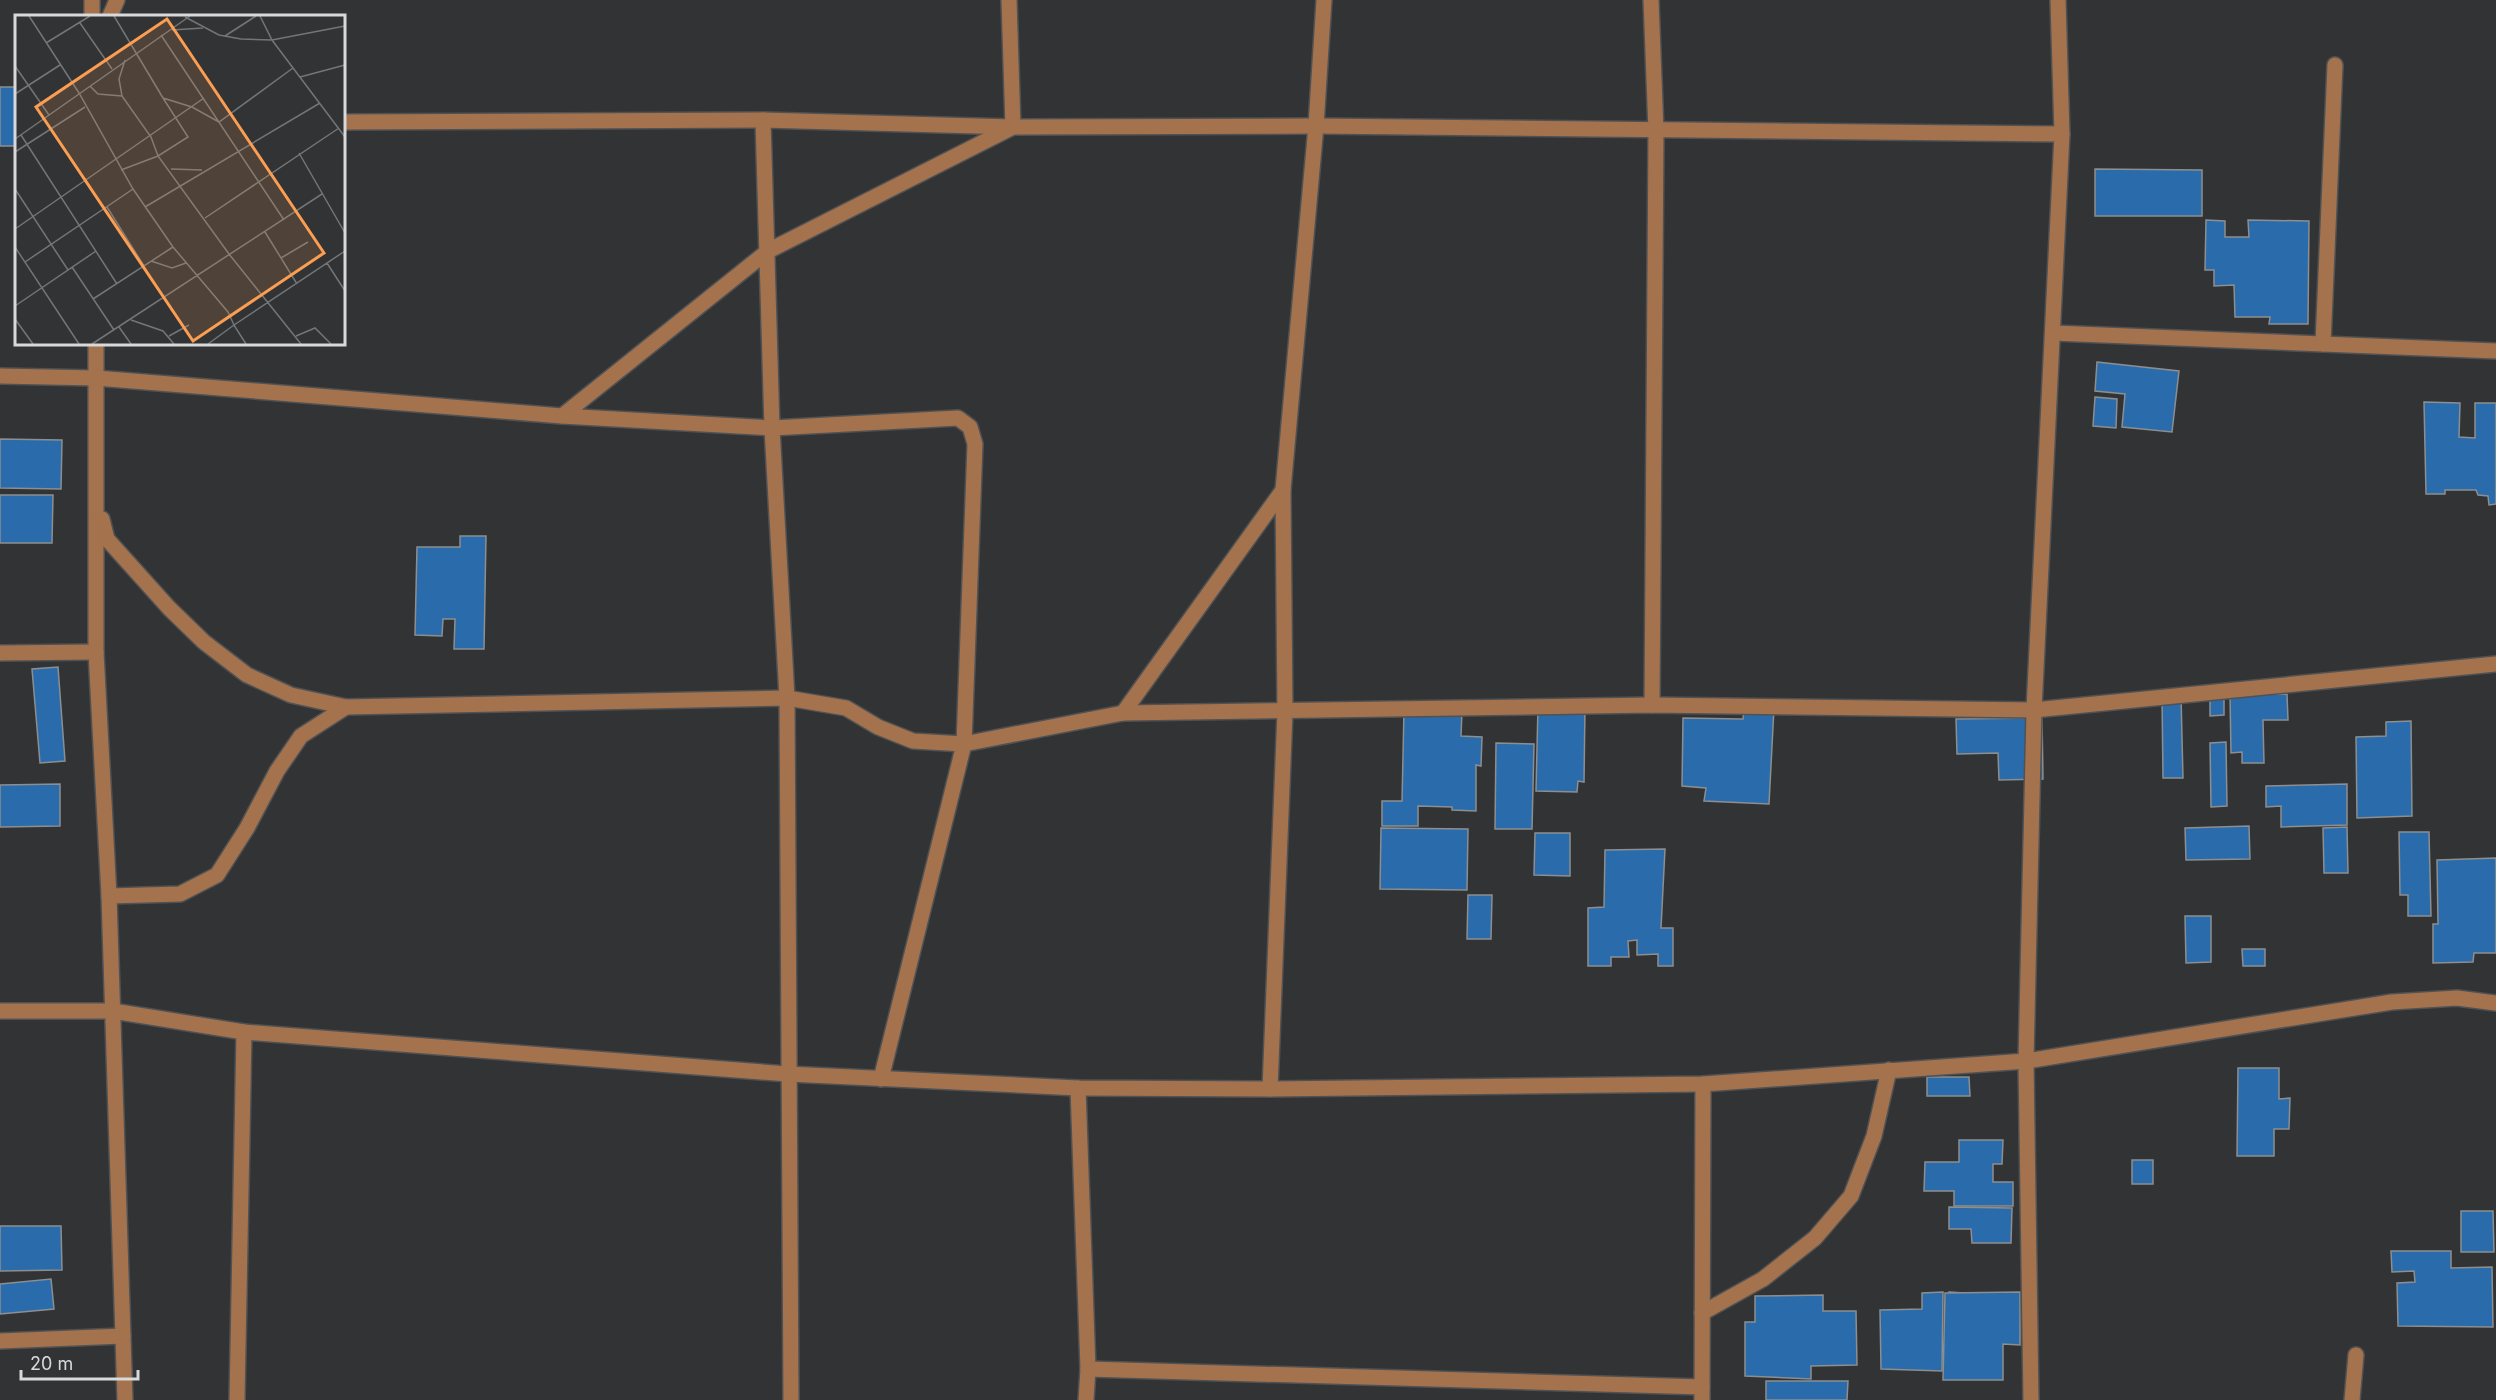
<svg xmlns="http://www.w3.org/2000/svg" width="2496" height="1400" font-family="Inter,sans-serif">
<rect width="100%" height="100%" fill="#323335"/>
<g fill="#2a6cab" stroke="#8c8e90" stroke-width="1.5">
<rect x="0" y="87" width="16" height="59"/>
<polygon points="2095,169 2202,170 2202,216 2095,216"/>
<polygon points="2206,220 2225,221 2225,237 2249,237 2248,220 2309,221 2308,324 2269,324 2270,317 2235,317 2234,285 2214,286 2214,270 2205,270"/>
<polygon points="2097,362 2179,371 2172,432 2122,427 2125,394 2095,391"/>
<polygon points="2095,397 2117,399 2116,428 2093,426"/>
<polygon points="2424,402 2460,403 2459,437 2475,438 2475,403 2496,403 2496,504 2489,505 2488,496 2478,495 2476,490 2445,490 2445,494 2426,494"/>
<polygon points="0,439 62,440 61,489 0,488"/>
<polygon points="0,495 53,495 52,543 0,543"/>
<polygon points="460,536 486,536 484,649 454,649 455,619 443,619 442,636 415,635 417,547 460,547"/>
<polygon points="58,667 65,761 40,763 32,669"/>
<polygon points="2287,694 2288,720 2263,720 2264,763 2242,763 2242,752 2231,753 2230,695"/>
<polygon points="2162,696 2181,696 2183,778 2163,778"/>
<polygon points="2210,697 2224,697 2224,715 2210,716"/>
<polygon points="1538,706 1585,707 1584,782 1578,781 1577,792 1536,791"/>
<polygon points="1744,708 1774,708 1769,804 1704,801 1706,788 1682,786 1683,718 1743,719"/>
<polygon points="1404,710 1462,711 1461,736 1482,737 1481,766 1476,765 1476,811 1452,810 1452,807 1418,806 1418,826 1382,826 1382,801 1402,801"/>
<polygon points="2042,718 2043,779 1999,780 1998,753 1957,754 1956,719"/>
<polygon points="2411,721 2412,816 2357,818 2356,737 2386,736 2386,722"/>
<polygon points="2226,742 2227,806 2211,807 2210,743"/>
<polygon points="1496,743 1534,744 1532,829 1495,829"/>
<polygon points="60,784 60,826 0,827 0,785"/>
<polygon points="2347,784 2347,825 2281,827 2281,806 2266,807 2266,786"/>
<polygon points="2249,826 2250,859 2186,860 2185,828"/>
<polygon points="2347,827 2348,873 2324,873 2323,828"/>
<polygon points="1381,828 1468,829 1467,890 1380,889"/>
<polygon points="2399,832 2429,832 2431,916 2408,916 2408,895 2400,895"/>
<polygon points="1535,833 1570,833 1570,876 1534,875"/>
<polygon points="1665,849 1661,928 1673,928 1673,966 1658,966 1658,954 1637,955 1637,940 1628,941 1629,957 1611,957 1611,966 1588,966 1588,908 1604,907 1605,850"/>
<polygon points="2496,858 2496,953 2474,953 2473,962 2433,963 2433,924 2438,924 2437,860"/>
<polygon points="1468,895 1492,895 1491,939 1467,939"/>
<polygon points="2185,916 2211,916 2211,962 2186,963"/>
<polygon points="2242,949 2265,949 2265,966 2243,966"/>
<polygon points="2238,1068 2279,1068 2279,1099 2290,1098 2289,1129 2274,1129 2274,1156 2237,1156"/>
<polygon points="1927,1077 1969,1077 1970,1096 1927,1096"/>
<polygon points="1959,1140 2003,1140 2002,1164 1993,1164 1993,1182 2013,1182 2013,1206 1954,1206 1954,1191 1924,1191 1925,1162 1959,1162"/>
<rect x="2132" y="1160" width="21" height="24"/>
<polygon points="1949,1207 2012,1208 2011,1243 1972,1243 1971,1229 1949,1229"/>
<polygon points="2461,1211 2493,1211 2494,1252 2461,1252"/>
<polygon points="0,1226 61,1226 62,1270 0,1271"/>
<polygon points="2391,1251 2451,1251 2451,1268 2492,1267 2493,1327 2398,1326 2397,1283 2415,1282 2414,1271 2392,1272"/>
<polygon points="51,1279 54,1309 0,1314 0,1284"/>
<polygon points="1943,1292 1942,1371 1881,1369 1880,1310 1922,1309 1922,1293"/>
<polygon points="1949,1292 1964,1293 1964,1311 1949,1311"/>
<polygon points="2020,1292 2020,1345 2003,1344 2003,1380 1943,1380 1945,1293"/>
<polygon points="1823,1295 1823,1311 1856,1311 1857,1365 1811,1366 1811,1379 1745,1376 1745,1322 1755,1322 1755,1296"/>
<polygon points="1766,1381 1848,1381 1847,1400 1766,1400"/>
</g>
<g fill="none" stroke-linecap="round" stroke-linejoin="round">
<g stroke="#505153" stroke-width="18">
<g id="minor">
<polyline points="92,0 92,16"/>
<polyline points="1651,0 1656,131 1652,705"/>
<polyline points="110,16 117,0"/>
<polyline points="763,120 772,428 787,698 791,1400"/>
<polyline points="344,122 763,120 1013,127 1316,126 2062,134"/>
<polyline points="2053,333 2496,351"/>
<polyline points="96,344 96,652 109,896 125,1400"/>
<polyline points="2323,344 2335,65"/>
<polyline points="0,376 96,378 562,416 768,251 1013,127 1009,0"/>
<polyline points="562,416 772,428 958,418 970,427 975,444 964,744 881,1079"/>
<polyline points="102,519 107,539 169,608 204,642 247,675 291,695 346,707"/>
<polyline points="0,653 96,652"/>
<polyline points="1123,713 1283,490"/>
<polyline points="109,896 180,894 217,875 247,828 277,771 301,736 346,707 787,698 846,708 878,727 913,741 964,744 1123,713 1652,705 2034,710 2496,664"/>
<polyline points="0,1011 113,1011 244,1032 788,1074 1078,1088 1270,1089 1703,1084 2026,1061 2392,1002 2457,998 2496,1003"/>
<polyline points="1078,1088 1088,1369 1086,1400"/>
<polyline points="1270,1089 1285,712 1283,490 1316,126 1324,0"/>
<polyline points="1702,1313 1763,1279 1815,1238 1851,1196 1874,1136 1889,1070"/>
<polyline points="0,1341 123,1336"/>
<polyline points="1088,1369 1702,1387"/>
<polyline points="237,1400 244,1032"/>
<polyline points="1702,1400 1703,1084"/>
<polyline points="2031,1400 2026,1061 2034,710 2062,134 2058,0"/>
<polyline points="2352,1400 2356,1355"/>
</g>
</g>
<use href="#minor" stroke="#a4724d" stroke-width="15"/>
</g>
<g transform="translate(15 15)">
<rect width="330" height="330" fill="#323335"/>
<path fill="none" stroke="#747577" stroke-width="1.5" d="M14 1 64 78 118 174 158 232 213 297 219 310 330 236M99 1 148 83 177 92 204 107 278 53M245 1 257 25 330 122M170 2 204 20 226 24 257 25 330 11M65 8 97 54M157 15 188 13M146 20 269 205M210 21 241 1M31 28 75 1M0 51 34 100M285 62 330 50M75 71 83 79 107 81 136 122 143 141 214 239 286 329M0 79 45 50M107 81 104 64 110 45M6 120 102 269M0 124 175 1M0 137 70 92M284 138 330 218M156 154 187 155M106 155 143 141 173 122 148 83M0 174 53 255M92 192 129 251M130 192 305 88M190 203 324 113M0 214 189 83M250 217 282 269M0 232 64 329M266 243 293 227M136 246 157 253 171 248M10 247 118 174M312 248 330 276M57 252 99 315M78 284 158 232M0 291 81 236M0 304 18 329M116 305 148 316 159 329M104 312 116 329M154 321 174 310M281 321 300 313 316 329M77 329 307 179M193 329 219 310 231 329"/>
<path fill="#fb9e52" fill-opacity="0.15" stroke="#fb9e52" stroke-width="3" d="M152 4 309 238 178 326 21 92Z"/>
<rect width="330" height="330" fill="none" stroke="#d8d9db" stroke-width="3"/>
</g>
<path d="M21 1370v9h117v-9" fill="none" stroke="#d8d9db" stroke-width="3"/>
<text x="30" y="1370" font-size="18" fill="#d8d9db" stroke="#323335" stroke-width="4.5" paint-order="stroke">20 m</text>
</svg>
